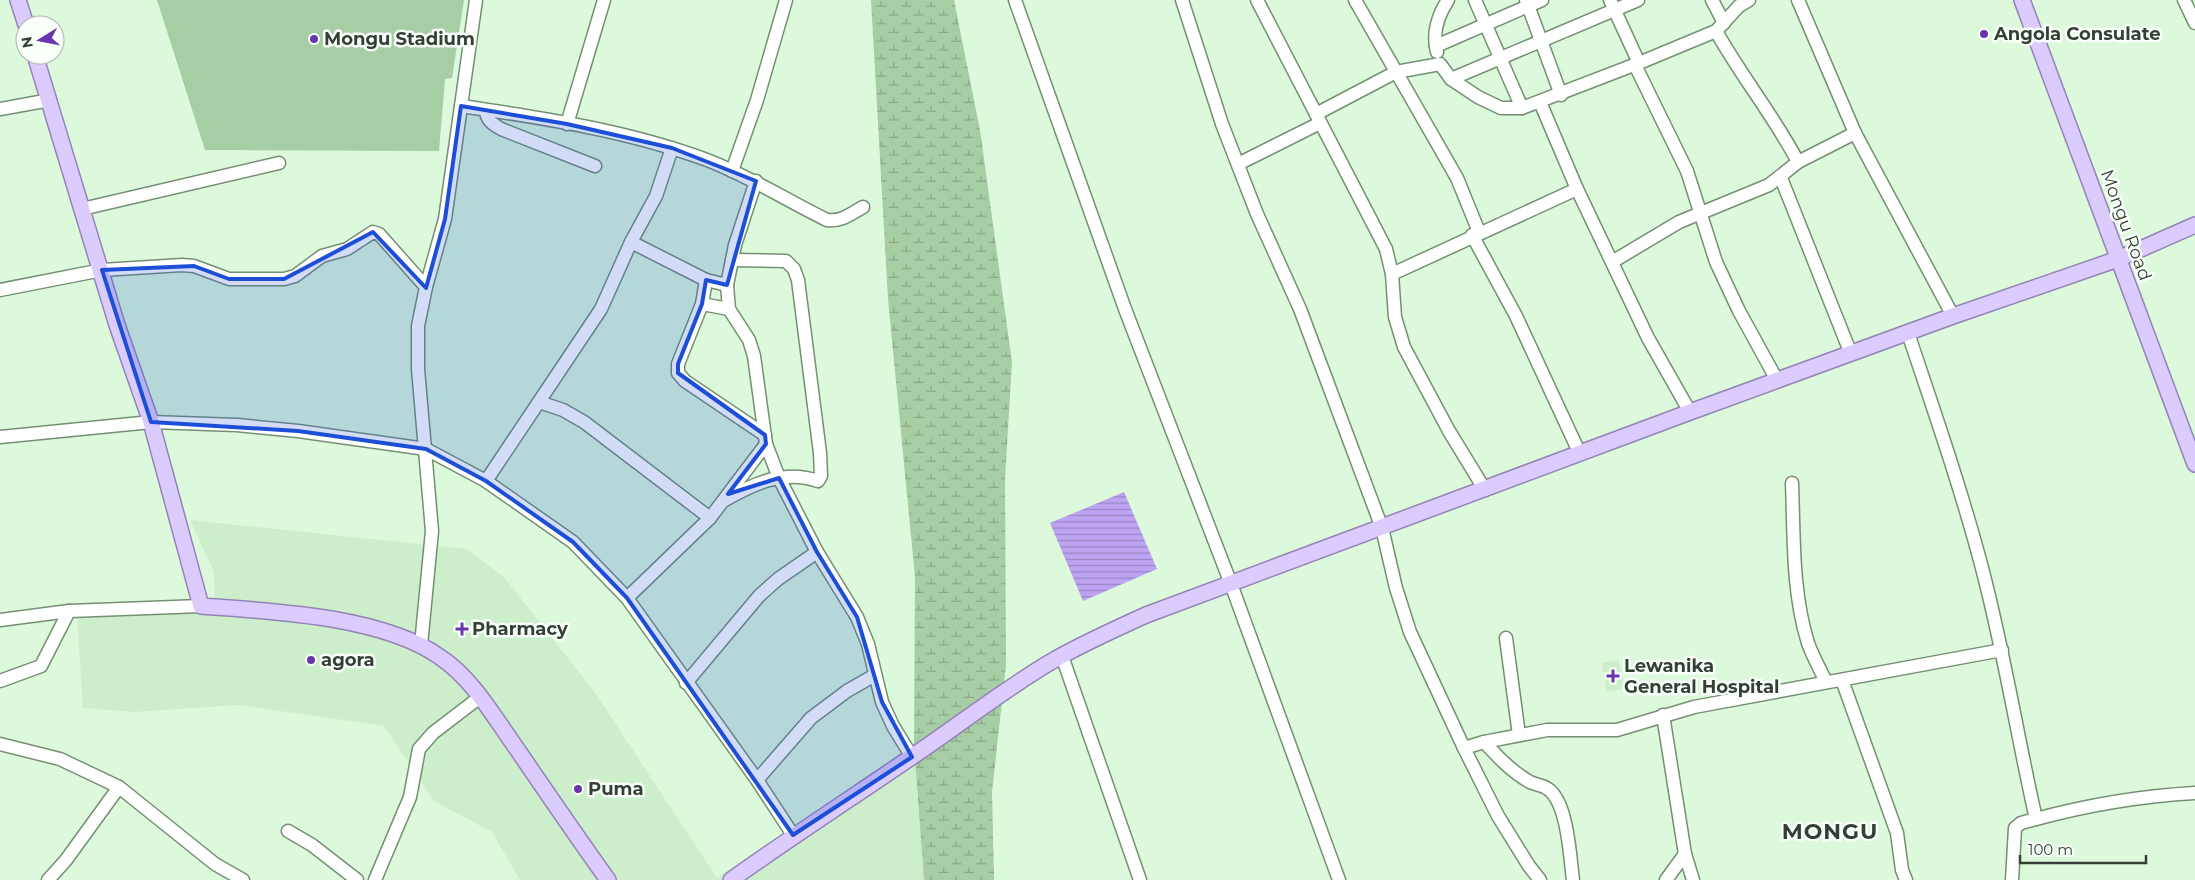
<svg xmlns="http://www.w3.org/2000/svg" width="2195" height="880" font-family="Montserrat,sans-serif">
<defs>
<pattern id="wetland-marsh" width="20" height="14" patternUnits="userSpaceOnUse" patternTransform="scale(1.25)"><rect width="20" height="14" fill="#a7cda5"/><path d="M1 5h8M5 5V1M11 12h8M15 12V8" fill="none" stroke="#89a887"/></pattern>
<pattern id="water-rules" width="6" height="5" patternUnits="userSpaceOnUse" patternTransform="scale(1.25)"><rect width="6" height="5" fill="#bda3f1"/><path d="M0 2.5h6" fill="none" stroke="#9a86c4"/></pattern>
</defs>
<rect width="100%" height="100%" fill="#ddf9db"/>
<g fill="#cceeca">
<polygon points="190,520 467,549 504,577 596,694 717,878 914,745 924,880 520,880 492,832 434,801 384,726 238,705 134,712 83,708 77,616 215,609 214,572"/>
<polygon points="1619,660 1624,689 1607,692 1602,663"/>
</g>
<polygon fill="url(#wetland-marsh)" points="871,0 954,0 980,130 1012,362 1005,479 1006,665 992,792 994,880 924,880 914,745 915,577 888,299"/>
<polygon fill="#a7cda5" points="157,0 464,0 452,78 445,79 439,151 205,150"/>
<polygon fill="url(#water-rules)" points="1124,492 1157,569 1083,601 1050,523"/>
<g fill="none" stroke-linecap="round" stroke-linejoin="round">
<g stroke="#758f74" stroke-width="15">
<g id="minor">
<polyline points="1015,0 1125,309 1231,584 1339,880"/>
<polyline points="1182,0 1222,124 1257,214 1300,309 1382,528 1396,588 1410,632 1464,748 1498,816 1529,866 1540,880"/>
<polyline points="1257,0 1386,249 1392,274 1395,317 1404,347 1449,431 1485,490"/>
<polyline points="1355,0 1457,178 1479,232"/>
<polyline points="1475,0 1522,108"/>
<polyline points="1526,0 1561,95"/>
<polyline points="1610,0 1639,63"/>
<polyline points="1712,0 1724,23"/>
<polyline points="1798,0 1855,133 1953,316"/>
<polyline points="2184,0 2195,23"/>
<path d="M1716 31C1741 76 1774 116 1798 162"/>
<polyline points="1436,46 1542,0"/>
<path d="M1437 52C1432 34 1438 15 1448 0"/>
<polyline points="1635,65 1687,171 1716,262 1739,311 1777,380"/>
<polyline points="1451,79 1638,0"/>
<polyline points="1540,102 1577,189 1648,338 1690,412"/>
<path d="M461 106C544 118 629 131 707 160 749 176 786 200 827 220 841 222 851 214 863 207"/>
<polyline points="0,109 50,100"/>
<path d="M486 110C486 120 493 124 501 129L595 166"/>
<polyline points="1316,114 1396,72 1440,64 1451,79 1478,97 1501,108 1522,108 1639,63 1716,31 1739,6 1749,0"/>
<polyline points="567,124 604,0"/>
<polyline points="1238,164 1320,123"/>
<polyline points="732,171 757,100 786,0"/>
<polyline points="1781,178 1851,354"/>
<polyline points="756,181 735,245 727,285 729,309 749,340 754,356 766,444 779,478 817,552 857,617 868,644 882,702 893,726 912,757"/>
<polyline points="82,209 279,163"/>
<polyline points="1472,235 1516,316 1580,454"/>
<polyline points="631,242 706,280 727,285"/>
<polyline points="1612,262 1679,222 1769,185 1798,162 1855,133"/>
<polyline points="1392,274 1577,189"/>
<polyline points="706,280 702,304 678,364 678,373 685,381 765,435"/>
<polyline points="0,290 102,270 182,265 194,266 229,279 284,279 295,276 322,256 347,249 373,232 379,234 426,287"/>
<polyline points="702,304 729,309"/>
<path d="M1908 333C1934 411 1961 488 1982 568 2004 651 2017 735 2036 819L2021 823 2015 828 2012 880"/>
<polyline points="539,402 563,410 584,422 710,518"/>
<polyline points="0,437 151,422 237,425 298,431 426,449 486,481 573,542 627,598 757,780 793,835"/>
<polyline points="486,481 601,309 631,242 656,196 672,148"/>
<path d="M1792 483C1794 536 1792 592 1808 643 1813 657 1820 669 1826 682"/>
<path d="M725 500C753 484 784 469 818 481L821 476 820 453 798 280 794 269 786 261 732 260"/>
<polyline points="627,598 710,518 766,444"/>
<polyline points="0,620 69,611 201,606"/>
<polyline points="1506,638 1519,735"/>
<polyline points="421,645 432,531 418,369 418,326 426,287 445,219 476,0"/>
<polyline points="1062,656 1140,880"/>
<polyline points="1842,680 1897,833 1902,870 1906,880"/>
<polyline points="0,681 41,666 69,611"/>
<polyline points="686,683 759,596 778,579 817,552"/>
<polyline points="1663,715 1685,854 1693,880"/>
<path d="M1484 742C1498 757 1512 772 1530 782 1536 785 1543 785 1548 789 1568 803 1570 858 1573 880"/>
<polyline points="0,744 60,759 119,787 215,864 243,880"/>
<polyline points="1464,748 1484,742 1547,730 1617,730 1694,707 2002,650"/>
<polyline points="757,780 811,718 847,691 875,675"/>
<path d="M2036 819C2088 805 2141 796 2195 793"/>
<polyline points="288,831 312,845 357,880"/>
<polyline points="48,880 66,860 119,787"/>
<polyline points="375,880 410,797 419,749 433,733 480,697"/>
<polyline points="1666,880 1685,854"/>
</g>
</g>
<g stroke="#9284b6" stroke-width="18">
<g id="major">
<polyline points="18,0 26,25"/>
<polyline points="2022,0 2195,464"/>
<path d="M35 55 117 325 151 422 201 606C271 611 382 616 440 657 473 679 494 717 517 749 547 793 577 837 608 880"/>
<path d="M731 880C790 838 850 799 910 758 958 726 1004 689 1054 660 1084 643 1115 629 1146 615L1690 412 1953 316 2118 259 2195 225"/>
</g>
</g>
<use href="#minor" stroke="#fff" stroke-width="12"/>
<use href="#major" stroke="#dccbfd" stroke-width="15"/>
</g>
<path fill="#1d4ed8" fill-opacity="0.2" stroke="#1d4ed8" stroke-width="4" stroke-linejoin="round" d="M461 106 567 124 672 148 756 181 727 285 706 280 702 304 678 364V373L765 435 766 444 728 494 779 478 817 552 857 617 882 702 912 757 793 835 627 598 573 542 486 481 426 449 298 431 151 422 102 270 194 266 229 279H284L373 232 426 288 445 219Z"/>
<g fill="#6935ac" stroke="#f9fff9" stroke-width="2">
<circle cx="1984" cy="34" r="5"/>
<circle cx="314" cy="39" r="5"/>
<path d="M459.5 621.5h5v5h5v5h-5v5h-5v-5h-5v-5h5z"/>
<circle cx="311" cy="660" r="5"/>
<path d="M1610.5 668.5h5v5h5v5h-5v5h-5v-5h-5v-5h5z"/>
<circle cx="578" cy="789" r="5"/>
</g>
<g text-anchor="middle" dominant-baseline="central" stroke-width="5" stroke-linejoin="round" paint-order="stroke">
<g font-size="18" font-weight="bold" fill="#354035" stroke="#f9fff9" text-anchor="start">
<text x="1994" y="34">Angola Consulate</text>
<text x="324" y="39">Mongu Stadium</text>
<text x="472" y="629">Pharmacy</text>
<text x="321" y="660">agora</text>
<text x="1624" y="666">Lewanika<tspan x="1624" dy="21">General Hospital</tspan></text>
<text x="588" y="789">Puma</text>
</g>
<g font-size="18" fill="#354035" stroke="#f9fff9">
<text transform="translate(2126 225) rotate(70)">Mongu Road</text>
</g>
<g font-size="22" font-weight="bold" letter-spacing="1" fill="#354035" stroke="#f9fff9">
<text x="1830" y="831">MONGU</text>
</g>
</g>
<g transform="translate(40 40) rotate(260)"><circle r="24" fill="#f9fff9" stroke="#abb3ab"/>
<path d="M0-4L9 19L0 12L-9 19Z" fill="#6935ac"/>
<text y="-8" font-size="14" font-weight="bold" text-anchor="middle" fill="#354035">N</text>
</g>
<path d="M2020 855v8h126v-8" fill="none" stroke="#354035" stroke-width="2.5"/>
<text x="2028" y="855" font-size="15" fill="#354035" stroke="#f9fff9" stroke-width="4" paint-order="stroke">100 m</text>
</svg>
